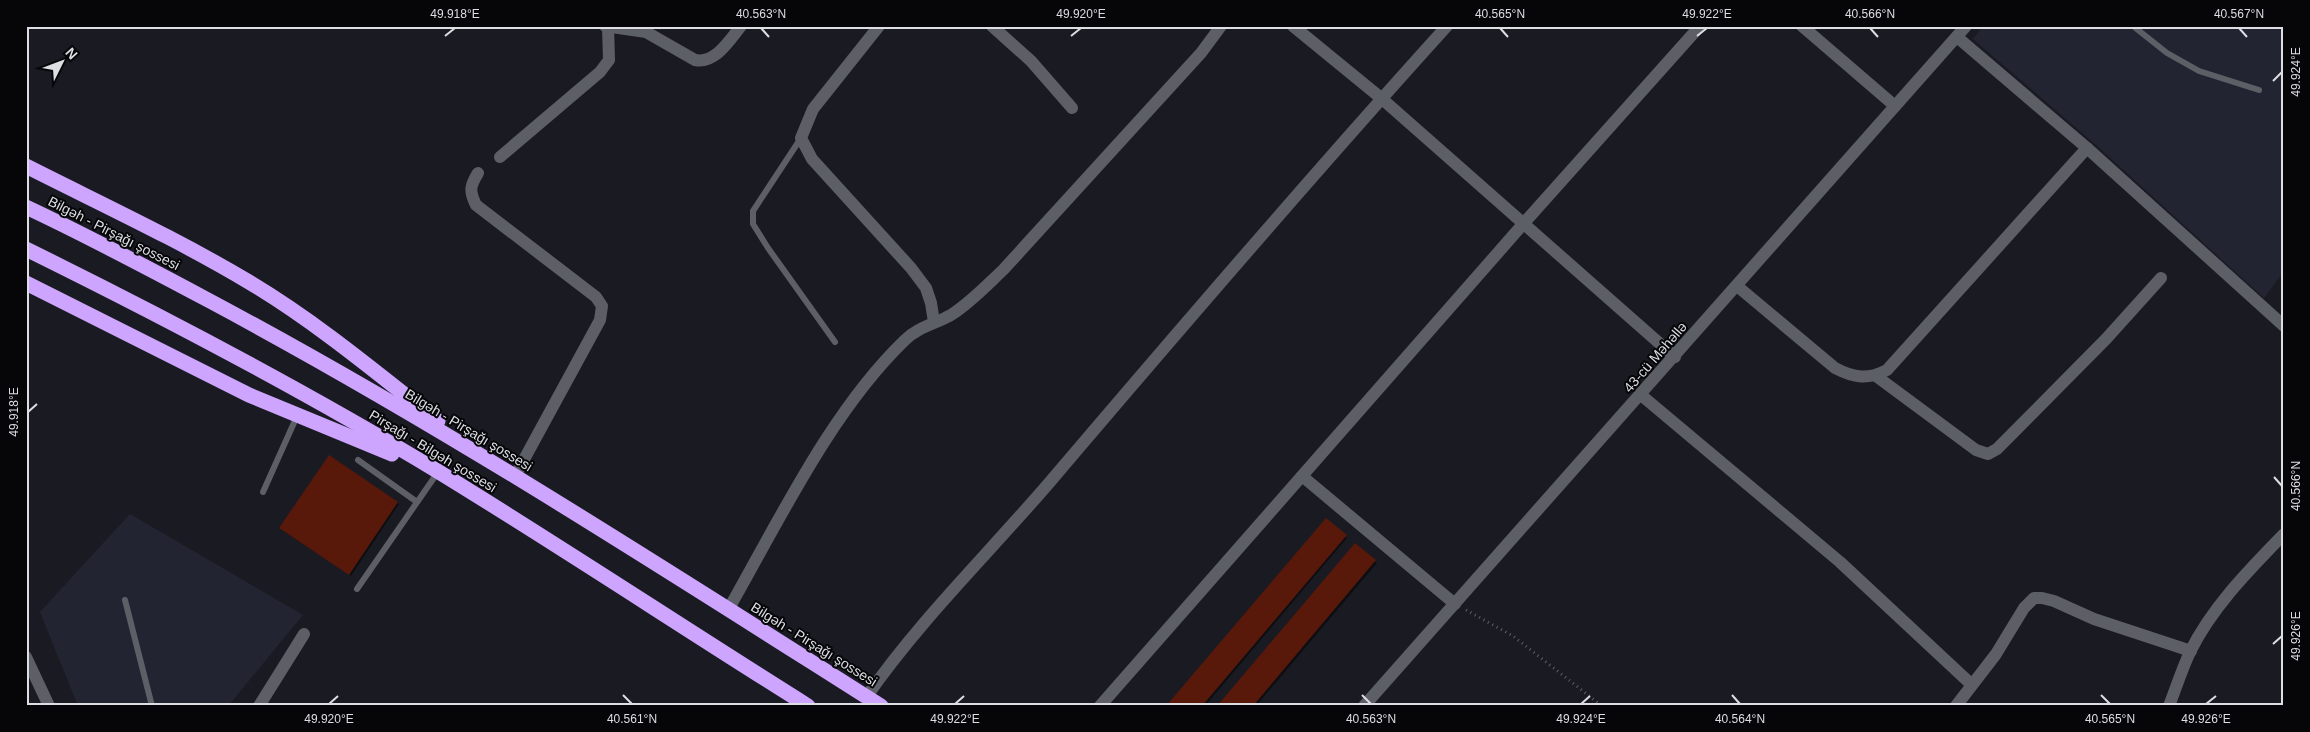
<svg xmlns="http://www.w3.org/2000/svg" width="2310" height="732" font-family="Arial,sans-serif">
<rect width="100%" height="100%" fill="#1a1b22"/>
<g fill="#222531">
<polygon points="1983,26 2284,26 2284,271 2264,298 2095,144 1973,39"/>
<polygon points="130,514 303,615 228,706 78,706 40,612"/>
</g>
<g fill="#0007">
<polygon points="397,503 399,504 351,576 282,530"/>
<polygon points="1326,519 1347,538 1205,706 1168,706"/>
<polygon points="1356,544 1377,563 1256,706 1218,706"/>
</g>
<g fill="#58180a">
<polygon points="329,455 398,502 349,575 279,528"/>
<polygon points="1326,518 1347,535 1202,706 1166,706"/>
<polygon points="1355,543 1376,560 1253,706 1217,706"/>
</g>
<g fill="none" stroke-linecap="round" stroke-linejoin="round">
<polyline stroke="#5f6066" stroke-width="3" stroke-dasharray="1 4" stroke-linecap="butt" points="1466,610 1513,636 1602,706"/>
<g stroke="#5d5f67" stroke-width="6">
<polyline points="2133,26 2167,53 2199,71 2259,90"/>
<polyline points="801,138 753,211 753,224 768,248 835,342"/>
<polyline points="358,460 417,502"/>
<polyline points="263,492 297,416"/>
<polyline points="357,589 438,472"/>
<polyline points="125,600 152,706"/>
</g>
<g stroke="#5d5f67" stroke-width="12">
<path d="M605 26 646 32 695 60C715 64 729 41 741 26"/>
<polyline points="879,26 813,109 801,138 812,159 911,268 926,288 931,303 934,322"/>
<polyline points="992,26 1031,61 1072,108"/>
<polyline points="1293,26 1381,98 1675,357"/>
<polyline points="1802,26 1895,106"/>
<polyline points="1957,37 2087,148 2284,326"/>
<polyline points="500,157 600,72 609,60 608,27"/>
<path d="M478 173C470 186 469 191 476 205L596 297 602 306 600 320 515 476"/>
<path d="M1737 286 1835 368C1854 378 1868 380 1887 370L2087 148"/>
<polyline points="1876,376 1976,450 1988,454 1997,449 2106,339 2161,278"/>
<polyline points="1641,395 1840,562 1972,685"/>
<polyline points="1302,476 1455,604"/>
<path d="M728 610C779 521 831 411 905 340 918 327 935 324 951 315 970 303 986 286 1003 270L1201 53 1221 26"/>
<polyline points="26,657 49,706"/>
<path d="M867 696C920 620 988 554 1049 483 1180 329 1311 176 1447 26"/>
<polyline points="259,706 304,634"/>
<polyline points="1100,706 1524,223 1700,26"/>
<polyline points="1364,706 1966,26"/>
<polyline points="1956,706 1996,654 2024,608 2034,598 2042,598 2054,601 2094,619 2191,651"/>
<path d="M2169 706C2176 688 2182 669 2190 652 2212 607 2250 569 2284 534"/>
</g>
<g stroke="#cea5fe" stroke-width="15">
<path d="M26 166C101 204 177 239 249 282 316 322 377 373 438 421"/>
<path d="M26 207C88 236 148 268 208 300 439 423 660 566 881 706"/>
<path d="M26 249C166 318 305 391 439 472 563 548 685 629 808 706"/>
<polyline points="26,283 249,395 392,454"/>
</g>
</g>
<path fill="none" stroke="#dddee3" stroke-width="2" d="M761 28 769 37M1500 28 1508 37M1870 28 1878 37M2239 28 2247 37M445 36 455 28M1071 36 1081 28M1697 36 1707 28M2273 81 2282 72M28 412 37 404M2274 477 2282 486M2273 644 2282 636M623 695 632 704M1362 695 1371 704M1732 695 1740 704M2101 695 2110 704M329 704 338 696M955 704 964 696M1581 704 1590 696M2206 704 2216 696"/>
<g text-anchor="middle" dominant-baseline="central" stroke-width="4" stroke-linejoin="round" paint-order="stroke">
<g font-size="14" fill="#dddee3" stroke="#060609">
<text transform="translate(114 233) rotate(27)">Bilgəh - Pirşağı şossesi</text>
<text transform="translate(1655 357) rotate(-49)">43-cü Məhəllə</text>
<text transform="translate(469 430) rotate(31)">Bilgəh - Pirşağı şossesi</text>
<text transform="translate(433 451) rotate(31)">Pirşağı - Bilgəh şossesi</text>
<text transform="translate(814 644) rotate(32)">Bilgəh - Pirşağı şossesi</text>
</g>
</g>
<rect width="2310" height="732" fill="none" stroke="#060609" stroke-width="55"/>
<g transform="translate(62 62) rotate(48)" stroke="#060609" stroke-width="4" paint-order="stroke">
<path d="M0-4L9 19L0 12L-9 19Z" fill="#dddee3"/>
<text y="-8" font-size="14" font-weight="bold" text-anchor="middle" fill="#dddee3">N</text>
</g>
<rect x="28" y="28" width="2254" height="676" fill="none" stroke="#dddee3" stroke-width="2"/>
<g font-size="12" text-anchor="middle" fill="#dddee3">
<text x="455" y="18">49.918°E</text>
<text x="761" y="18">40.563°N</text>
<text x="1081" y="18">49.920°E</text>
<text x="1500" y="18">40.565°N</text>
<text x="1707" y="18">49.922°E</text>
<text x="1870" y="18">40.566°N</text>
<text x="2239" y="18">40.567°N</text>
<text transform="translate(2296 72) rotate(-90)" y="4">49.924°E</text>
<text transform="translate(14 412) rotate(-90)" y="4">49.918°E</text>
<text transform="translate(2296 486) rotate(-90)" y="4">40.566°N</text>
<text transform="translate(2296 636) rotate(-90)" y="4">49.926°E</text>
<text x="329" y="723">49.920°E</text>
<text x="632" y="723">40.561°N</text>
<text x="955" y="723">49.922°E</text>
<text x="1371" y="723">40.563°N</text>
<text x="1581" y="723">49.924°E</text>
<text x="1740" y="723">40.564°N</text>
<text x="2110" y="723">40.565°N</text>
<text x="2206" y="723">49.926°E</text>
</g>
</svg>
